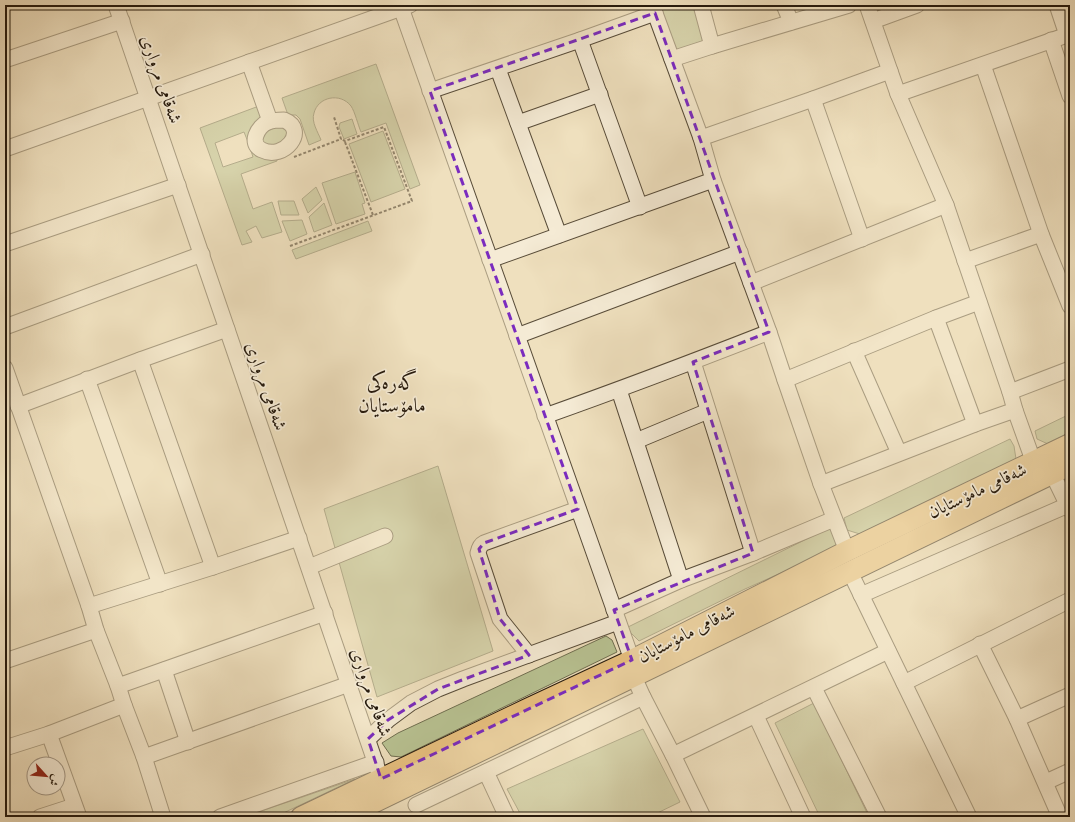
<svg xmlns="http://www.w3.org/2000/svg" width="1075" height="822" font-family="'EB Garamond',Amiri,serif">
<rect width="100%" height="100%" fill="#efe0be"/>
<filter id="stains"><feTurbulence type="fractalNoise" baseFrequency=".005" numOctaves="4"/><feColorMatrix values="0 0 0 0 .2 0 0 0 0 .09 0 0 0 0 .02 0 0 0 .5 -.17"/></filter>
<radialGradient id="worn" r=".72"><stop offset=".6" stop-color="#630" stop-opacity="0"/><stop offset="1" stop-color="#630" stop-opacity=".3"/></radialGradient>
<g fill="#b8c292" stroke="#6f6e50">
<polygon points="657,5 694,5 706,41 672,52"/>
<path d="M376 64 420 185 410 189 386 123 361 132C358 125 355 112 351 106 340 92 318 97 314 113 311 122 318 132 321 140L309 145 300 119 296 115H288L282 98Z"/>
<polygon points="259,106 264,121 248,142 244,132 215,143 223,167 253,157 251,151 276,156 277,161 241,174 253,209 272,202 282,232 262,238 256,226 246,231 252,242 242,245 200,128"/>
<polygon points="352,119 357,134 344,139 339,127 340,123"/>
<path d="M283 126 287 129 286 139 277 145 264 146 261 138C266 129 273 127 283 126Z"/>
<polygon points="383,131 405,189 371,202 349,144"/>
<polygon points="355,172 365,203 362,204 365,214 336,224 322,183"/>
<polygon points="316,187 322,200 308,213 302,199"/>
<polygon points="278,201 294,201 299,215 281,215"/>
<polygon points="324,203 332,225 314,232 309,217"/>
<polygon points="302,220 307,234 290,241 282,221"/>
<polygon points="368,221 372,231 296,259 292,250"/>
<polygon points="1070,414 1070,432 1048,444 1037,439 1035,431"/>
<polygon points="1010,439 1014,446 1016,459 863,535 847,530 844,518"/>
<polygon points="438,466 493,651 377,697 324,509"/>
<polygon points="827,529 832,530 838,544 837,548 745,589 639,641 626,628"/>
<polygon points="606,636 612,640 617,652 401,757 391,756 382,743 398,733"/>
<polygon points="814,703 869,817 820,817 775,723"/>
<polygon points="643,729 680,802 649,817 522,817 507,789"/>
<polygon points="355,779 275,817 244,817"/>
</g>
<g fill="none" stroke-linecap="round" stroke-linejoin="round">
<g stroke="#584c39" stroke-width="17">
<g id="minor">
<polyline points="116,5 381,779"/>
<polyline points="400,5 632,660"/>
<polyline points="652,5 701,138 713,180 769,332 785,380 821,484 847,551"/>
<polyline points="701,5 712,46"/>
<polyline points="784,5 791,22"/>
<polyline points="867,5 898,94 946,205 1010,392 1015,410 1034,463"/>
<polyline points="1057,5 1067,35"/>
<polyline points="873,21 917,5"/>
<polyline points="580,40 640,207"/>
<polyline points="1051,40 1070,96"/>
<polyline points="672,59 712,46 849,5"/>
<polyline points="5,60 122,21"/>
<polyline points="249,62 270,121"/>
<polyline points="983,65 1041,234 1070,306"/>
<polyline points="498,69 559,235"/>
<polyline points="430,91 580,40 655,13"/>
<polyline points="898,94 1070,34"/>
<polyline points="813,99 862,239"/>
<path d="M284 120C309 130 284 161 262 150 248 144 258 126 268 122 273 120 279 120 284 120Z"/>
<polyline points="518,123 600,94"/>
<polyline points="701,138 813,99 890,71"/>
<polyline points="5,149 410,5"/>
<polyline points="5,244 178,185"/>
<polyline points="490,260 713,180"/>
<polyline points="965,261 1041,234"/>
<polyline points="751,283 946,205"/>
<polyline points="936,318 975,424"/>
<polyline points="5,327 202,254"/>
<polyline points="517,336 740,252"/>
<polyline points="854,351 899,453"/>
<polyline points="140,360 213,567"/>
<polyline points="693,362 753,553"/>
<polyline points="5,368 89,606 96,630 118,686 124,705 144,757 163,817"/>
<polyline points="87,379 160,584"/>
<polyline points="785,380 936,318 979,302"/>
<polyline points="619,390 681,580"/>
<polyline points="1010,392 1070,369"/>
<polyline points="18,406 140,360 227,329"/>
<path d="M545 416C621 389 695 361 769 332"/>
<polyline points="636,441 708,411"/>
<polyline points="1052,473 1070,510"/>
<polyline points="821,484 975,424 1015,410"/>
<polyline points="309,567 385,536"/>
<polyline points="850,572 969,817"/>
<polyline points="861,595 1068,505"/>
<polyline points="89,606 213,567 299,538"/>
<polyline points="614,610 681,580 753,553 834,519"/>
<polyline points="980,644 1017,719 1060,817"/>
<path d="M529 655 500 619 478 553C479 548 480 545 484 543L578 509"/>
<polyline points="5,661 96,630"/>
<polyline points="164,670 188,742"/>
<polyline points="634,677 643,697 673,755 703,817"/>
<polyline points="904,683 1070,600"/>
<polyline points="118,686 325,613"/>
<polyline points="814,688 879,817"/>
<polyline points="756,716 803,817"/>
<polyline points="1017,719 1070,695"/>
<polyline points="49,734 79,817"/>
<polyline points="368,739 388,720 411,703 438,689 463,679 618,622"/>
<polyline points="5,748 49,734 124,705"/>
<polyline points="673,755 888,651"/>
<polyline points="144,757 349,684"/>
<polyline points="486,772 507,817"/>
<polyline points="1046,782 1070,771"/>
<polyline points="416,805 643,697"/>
<polyline points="40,817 74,806"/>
<polyline points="220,817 376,762"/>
</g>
</g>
<g stroke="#261a0d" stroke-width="22">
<g id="major">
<polyline points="301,817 527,709 632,660 847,551 1070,444"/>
<polyline points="344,817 1070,465"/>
</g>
</g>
<g stroke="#261a0d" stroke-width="2" stroke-dasharray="3 2" stroke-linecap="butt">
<polyline points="345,142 373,215"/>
<polyline points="294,157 341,139 334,117"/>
<polyline points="290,246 412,201 384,127 345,141 341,139"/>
</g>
<use href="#minor" stroke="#f5ebd5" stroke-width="15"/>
<use href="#major" stroke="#e8c07f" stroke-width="20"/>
</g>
<path d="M0 0H1075V822H0ZM655 13 769 332 693 362 753 553 614 610 632 660 381 779 368 739 388 720 438 689 529 655 500 619 479 549 484 543 578 509 430 91Z" fill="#efe0be" fill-opacity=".55" fill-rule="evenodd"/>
<path fill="none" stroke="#7b2cbf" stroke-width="3" stroke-dasharray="8 5" stroke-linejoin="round" d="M655 13 769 332 693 362 753 553 614 610 632 660 381 779 368 739 388 720 438 689 529 655 500 619 479 549 484 543 578 509 430 91Z"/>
<g text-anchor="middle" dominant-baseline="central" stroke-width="3.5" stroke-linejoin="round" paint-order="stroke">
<g font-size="18" fill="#261a0d" stroke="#f5ebd5">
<text transform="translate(162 79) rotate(71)">شەقامی مرواری</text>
<text transform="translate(267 386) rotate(71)">شەقامی مرواری</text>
<text transform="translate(977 490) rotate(-25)">شەقامی مامۆستایان</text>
<text transform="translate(686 633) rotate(-27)">شەقامی مامۆستایان</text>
<text transform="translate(372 692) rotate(71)">شەقامی مرواری</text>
</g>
<g font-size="20" fill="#261a0d" stroke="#f5ebd5">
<text x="392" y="382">گەرەکی<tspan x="392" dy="23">مامۆستایان</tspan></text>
</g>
</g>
<rect width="1075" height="822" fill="none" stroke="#efe0be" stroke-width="20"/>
<rect x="6" y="6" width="1063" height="810" fill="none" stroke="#261a0d" stroke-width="2"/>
<rect x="10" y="10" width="1055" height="802" fill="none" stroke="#261a0d"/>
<g transform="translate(46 776) rotate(117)"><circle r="19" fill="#f5ebd5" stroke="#a29785"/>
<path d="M0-3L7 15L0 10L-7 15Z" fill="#8f2418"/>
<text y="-6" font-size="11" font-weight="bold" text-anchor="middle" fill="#261a0d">ش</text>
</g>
<rect width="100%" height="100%" filter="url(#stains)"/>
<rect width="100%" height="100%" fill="url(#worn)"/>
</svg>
